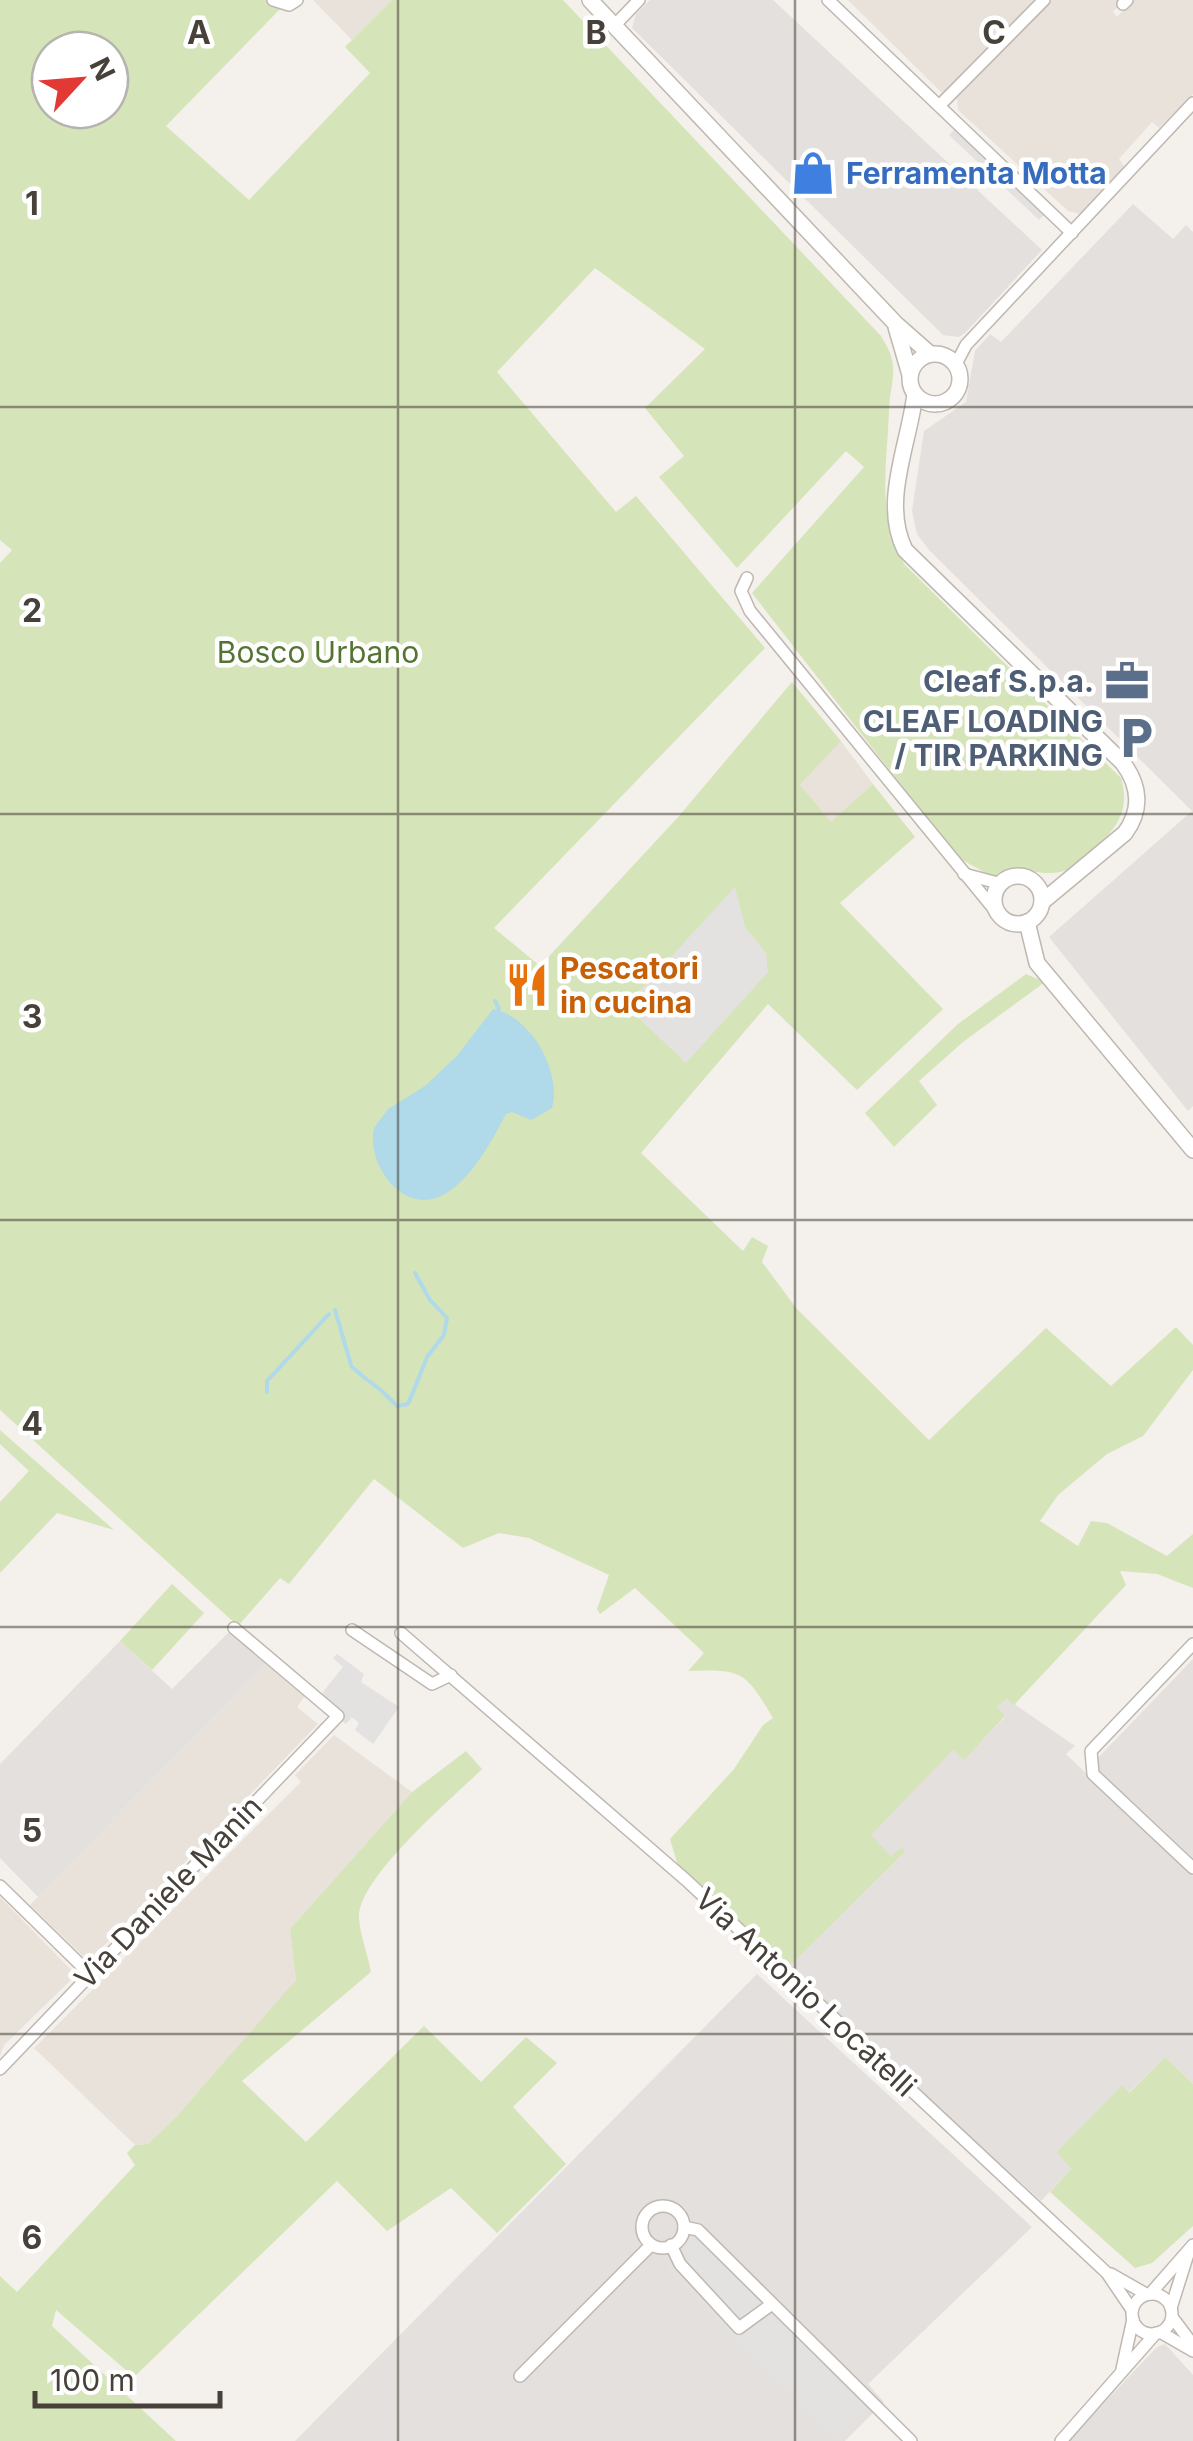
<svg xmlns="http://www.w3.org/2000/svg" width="1193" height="2441" font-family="Inter,sans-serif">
<rect width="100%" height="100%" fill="#f4f1ec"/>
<g fill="#e8e2db">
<polygon points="313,0 392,0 352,40"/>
<polygon points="848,0 1036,0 942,93"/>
<polygon points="1052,0 1123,0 1113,12 1117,17 1133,0 1193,0 1193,94 1159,128 1152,122 1119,159 1125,167 1080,214 1068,211 958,110 957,98"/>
<polygon points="841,741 873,784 831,823 800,785"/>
<polygon points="267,1663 305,1696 297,1707 318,1724 95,1955 84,1957 30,1905"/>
<polygon points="334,1735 412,1792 290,1929 296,1980 274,2009 177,2116 148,2144 135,2145 34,2048 301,1782 295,1775"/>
<polygon points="0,1897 76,1975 4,2045 0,2056"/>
</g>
<g fill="#e4e0dd">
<polygon points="650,0 773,0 1042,250 966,332 959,337 943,335 632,28 636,14"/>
<polygon points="1133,204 1173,239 1186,225 1193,232 1193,1106 1188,1111 1049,937 1192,811 929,550 917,534 912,511 924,431 966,402 975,351 990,334 1001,342"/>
<polygon points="231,1630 267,1663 38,1897 0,1858 0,1764 120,1641 172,1689"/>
<polygon points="1193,1659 1193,1858 1098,1769 1096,1760"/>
<polygon points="1007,1699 1075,1746 1066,1754 1193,1876 1193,2084 1165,2057 1128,2093 1122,2087 1058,2153 1071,2169 1041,2201 788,1968 905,1852 901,1847 892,1857 870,1835 953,1749 964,1759 1005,1717 997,1707"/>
<polygon points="757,1974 1032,2227 868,2384 884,2402 845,2441 295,2441"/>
<polygon points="1165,2344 1193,2375 1193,2441 1068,2441 1157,2347"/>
</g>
<g fill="#d6e4ba" fill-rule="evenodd">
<path d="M0 0H277L283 6 166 126 249 200 370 73 345 47 392 0H563L881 336C902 369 890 378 889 411 887 466 876 516 905 565L1121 778C1132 815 1112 833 1086 856 1078 863 1071 870 1060 872 1032 877 1022 861 993 877L957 857 752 593 864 467 846 451 737 568 659 477 684 456 645 408 705 349 595 268 497 372 616 512 636 496 765 648 494 928 540 966 679 816 792 682 841 741 800 785 831 822 873 784 915 837 840 903 943 1009 857 1090 768 1004 641 1153 743 1251 752 1237 768 1246 762 1262 797 1309 929 1440 1046 1328 1111 1386 1176 1327 1193 1345V1370L1143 1436 1107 1454 1058 1495 1040 1521 1078 1546 1091 1521 1107 1523 1167 1556 1193 1534V1588L1157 1574 1120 1571 1126 1585 1014 1705 1007 1699 997 1707 1005 1716 964 1760 953 1750 871 1835 891 1856 902 1847 905 1852 788 1968 678 1866 670 1839 734 1769 763 1725 773 1718C745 1671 742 1669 688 1671L704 1653 635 1588 600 1614 597 1609 609 1575 529 1538 499 1533 463 1548 374 1479 289 1584 280 1578 238 1626 0 1410V563L12 550 0 540ZM50 50H110V110H50Z"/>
<polygon points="1026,974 1045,982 963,1042 919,1081 937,1105 894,1147 865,1113 958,1024"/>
<polygon points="0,1430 114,1530 57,1513 0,1573 0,1502 29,1471 0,1444"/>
<polygon points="172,1584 204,1613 152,1670 120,1641"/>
<path d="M466 1751 482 1769C454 1797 357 1878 359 1918 360 1935 368 1955 371 1972L242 2081 306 2142 424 2026 481 2082 526 2037 557 2063 513 2107 566 2164 497 2233 451 2188 387 2231 337 2181 134 2377 56 2310 52 2326 176 2441H0V2276L17 2292 135 2165 127 2153 135 2145 148 2144 177 2116 296 1980 290 1929 412 1792Z"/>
<polygon points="1165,2057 1193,2084 1193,2226 1152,2263 1135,2268 1050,2192 1071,2169 1057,2152 1122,2086 1129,2093"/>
</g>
<g fill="#e4e2e0">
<polygon points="955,129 1045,214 1039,220 949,135"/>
<polygon points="735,887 745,927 766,953 768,972 686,1063 626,1006"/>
<polygon points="337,1654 364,1674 361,1682 399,1707 373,1744 355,1730 359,1723 352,1717 346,1724 315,1702 343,1667 333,1658"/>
<polygon points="696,2236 867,2410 837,2440 666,2268"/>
</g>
<path fill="#b0d9e9" d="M493 1009C531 1016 562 1072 552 1108L531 1120 512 1112 506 1114C491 1142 472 1179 443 1195 403 1216 366 1164 374 1128L388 1109 425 1086 456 1057Z"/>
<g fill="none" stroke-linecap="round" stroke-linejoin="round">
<g stroke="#b0d9e9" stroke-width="4">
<polyline points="495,1001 499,1009"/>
<polyline points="415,1273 430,1300 447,1318 444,1335 427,1357"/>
<polyline points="335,1310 351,1365"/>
<polyline points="352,1367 366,1379"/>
<polyline points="369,1381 382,1391"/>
<polyline points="267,1392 267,1381 329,1314"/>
<polyline points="384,1393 397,1406 408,1404 426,1360"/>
</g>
<g stroke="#bfb7b0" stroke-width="14">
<g id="minor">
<polyline points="273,0 289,5 297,0"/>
<polyline points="828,0 1072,233"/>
<polyline points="1123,4 1127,0"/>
<polyline points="614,26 639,0"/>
<polyline points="940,105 1044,0"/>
<polyline points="956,364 966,345 1193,103"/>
<polyline points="747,578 741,591 750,611 998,914"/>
<polyline points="964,874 998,883"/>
<polyline points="352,1630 432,1684 451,1675"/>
<polyline points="401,1633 686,1880 1107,2273 1132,2310"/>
<polyline points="1193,1644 1091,1751 1093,1774 1193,1868"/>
<polyline points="0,1886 90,1974"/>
<polyline points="0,2069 338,1716 234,1628"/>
<circle cx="663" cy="2227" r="21"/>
<polyline points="684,2227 698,2230 911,2441"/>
<polyline points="671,2245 680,2264 739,2328 772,2304"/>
<polyline points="1111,2274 1146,2294"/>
<polyline points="1150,2294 1193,2245"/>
<circle cx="1152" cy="2314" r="20"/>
<polyline points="1171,2308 1188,2254"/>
<polyline points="1172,2317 1193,2345"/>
<polyline points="1160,2332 1193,2351"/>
<polyline points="1122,2369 1133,2319"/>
<polyline points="520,2376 650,2246"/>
<polyline points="1061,2441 1156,2333"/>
</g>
</g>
<g stroke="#bfb7b0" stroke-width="18">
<g id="tertiary">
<polyline points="590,0 895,323 929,353"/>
<polyline points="896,327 910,375"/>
<circle cx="935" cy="379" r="25"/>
<path d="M915 394C909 445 881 502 905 550L1123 763C1140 786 1142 810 1125 833L1042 902"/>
<circle cx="1018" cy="900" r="24"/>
<polyline points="1027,922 1037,963 1193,1150"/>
</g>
</g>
<use href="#minor" stroke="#fff" stroke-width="11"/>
<use href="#tertiary" stroke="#fff" stroke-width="15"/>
</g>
<path fill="none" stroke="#48413a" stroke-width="2.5" stroke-opacity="0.55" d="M398 0V2441M795 0V2441M0 407H1193M0 814H1193M0 1220H1193M0 1627H1193M0 2034H1193"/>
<defs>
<g id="shop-bare" transform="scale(3.45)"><path d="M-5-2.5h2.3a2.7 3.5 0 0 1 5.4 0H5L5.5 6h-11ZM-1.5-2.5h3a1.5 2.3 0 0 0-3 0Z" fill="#3f7fe0" stroke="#fff" stroke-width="2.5" paint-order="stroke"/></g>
<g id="office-bare" transform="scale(3.45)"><path d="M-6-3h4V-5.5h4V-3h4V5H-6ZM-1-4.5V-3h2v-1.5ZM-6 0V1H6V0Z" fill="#5c6f8a" stroke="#fff" stroke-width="2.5" paint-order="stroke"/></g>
<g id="parking-bare" transform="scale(3.45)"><path d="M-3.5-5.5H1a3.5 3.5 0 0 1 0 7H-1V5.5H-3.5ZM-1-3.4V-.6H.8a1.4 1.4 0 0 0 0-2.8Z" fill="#5c6f8a" stroke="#fff" stroke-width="2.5" paint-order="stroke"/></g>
<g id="restaurant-bare" transform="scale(3.45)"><path d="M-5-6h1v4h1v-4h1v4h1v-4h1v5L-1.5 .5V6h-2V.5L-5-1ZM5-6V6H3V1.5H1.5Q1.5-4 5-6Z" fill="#e8710a" stroke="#fff" stroke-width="2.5" paint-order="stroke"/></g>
</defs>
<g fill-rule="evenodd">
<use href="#shop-bare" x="813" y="173"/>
<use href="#office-bare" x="1127" y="681"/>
<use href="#parking-bare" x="1136" y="738"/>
<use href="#restaurant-bare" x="527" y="985"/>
</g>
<g text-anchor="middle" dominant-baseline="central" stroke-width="9" stroke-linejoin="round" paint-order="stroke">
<g font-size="30" font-weight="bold" fill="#366cbe" stroke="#fff" text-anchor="start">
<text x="846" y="173">Ferramenta Motta</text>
</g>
<g font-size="30" fill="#547433" stroke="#fff">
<text x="318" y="652">Bosco Urbano</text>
</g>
<g font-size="30" font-weight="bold" fill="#4e5e75" stroke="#fff" text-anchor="end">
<text x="1094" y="681">Cleaf S.p.a.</text>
<text x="1103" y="721">CLEAF LOADING<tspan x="1103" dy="34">/ TIR PARKING</tspan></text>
</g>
<g font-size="30" font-weight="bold" fill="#c56008" stroke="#fff" text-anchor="start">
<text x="560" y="968">Pescatori<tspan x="560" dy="34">in cucina</tspan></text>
</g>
<g font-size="30" fill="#48413a" stroke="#fff">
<text transform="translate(168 1892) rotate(-46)">Via Daniele Manin</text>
<text transform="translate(806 1992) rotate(43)">Via Antonio Locatelli</text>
</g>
</g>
<g font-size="32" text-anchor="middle" font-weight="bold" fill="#48413a" stroke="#fff" stroke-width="9" stroke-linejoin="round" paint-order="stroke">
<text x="199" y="44">A</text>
<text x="596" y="44">B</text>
<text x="994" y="44">C</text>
<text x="32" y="215">1</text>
<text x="32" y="622">2</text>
<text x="32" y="1028">3</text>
<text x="32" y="1435">4</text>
<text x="32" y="1842">5</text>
<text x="32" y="2249">6</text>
</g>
<g transform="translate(80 80) rotate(64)"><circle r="48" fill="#ffffff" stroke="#b6b3b0" stroke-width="2.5"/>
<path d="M0-8L18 38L0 25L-18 38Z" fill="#e23935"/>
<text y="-15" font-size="28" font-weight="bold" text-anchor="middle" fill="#48413a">N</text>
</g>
<path d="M35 2391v15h185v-15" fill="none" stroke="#48413a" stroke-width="5"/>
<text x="50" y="2391" font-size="30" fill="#48413a" stroke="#ffffff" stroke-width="8" paint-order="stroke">100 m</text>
</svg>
